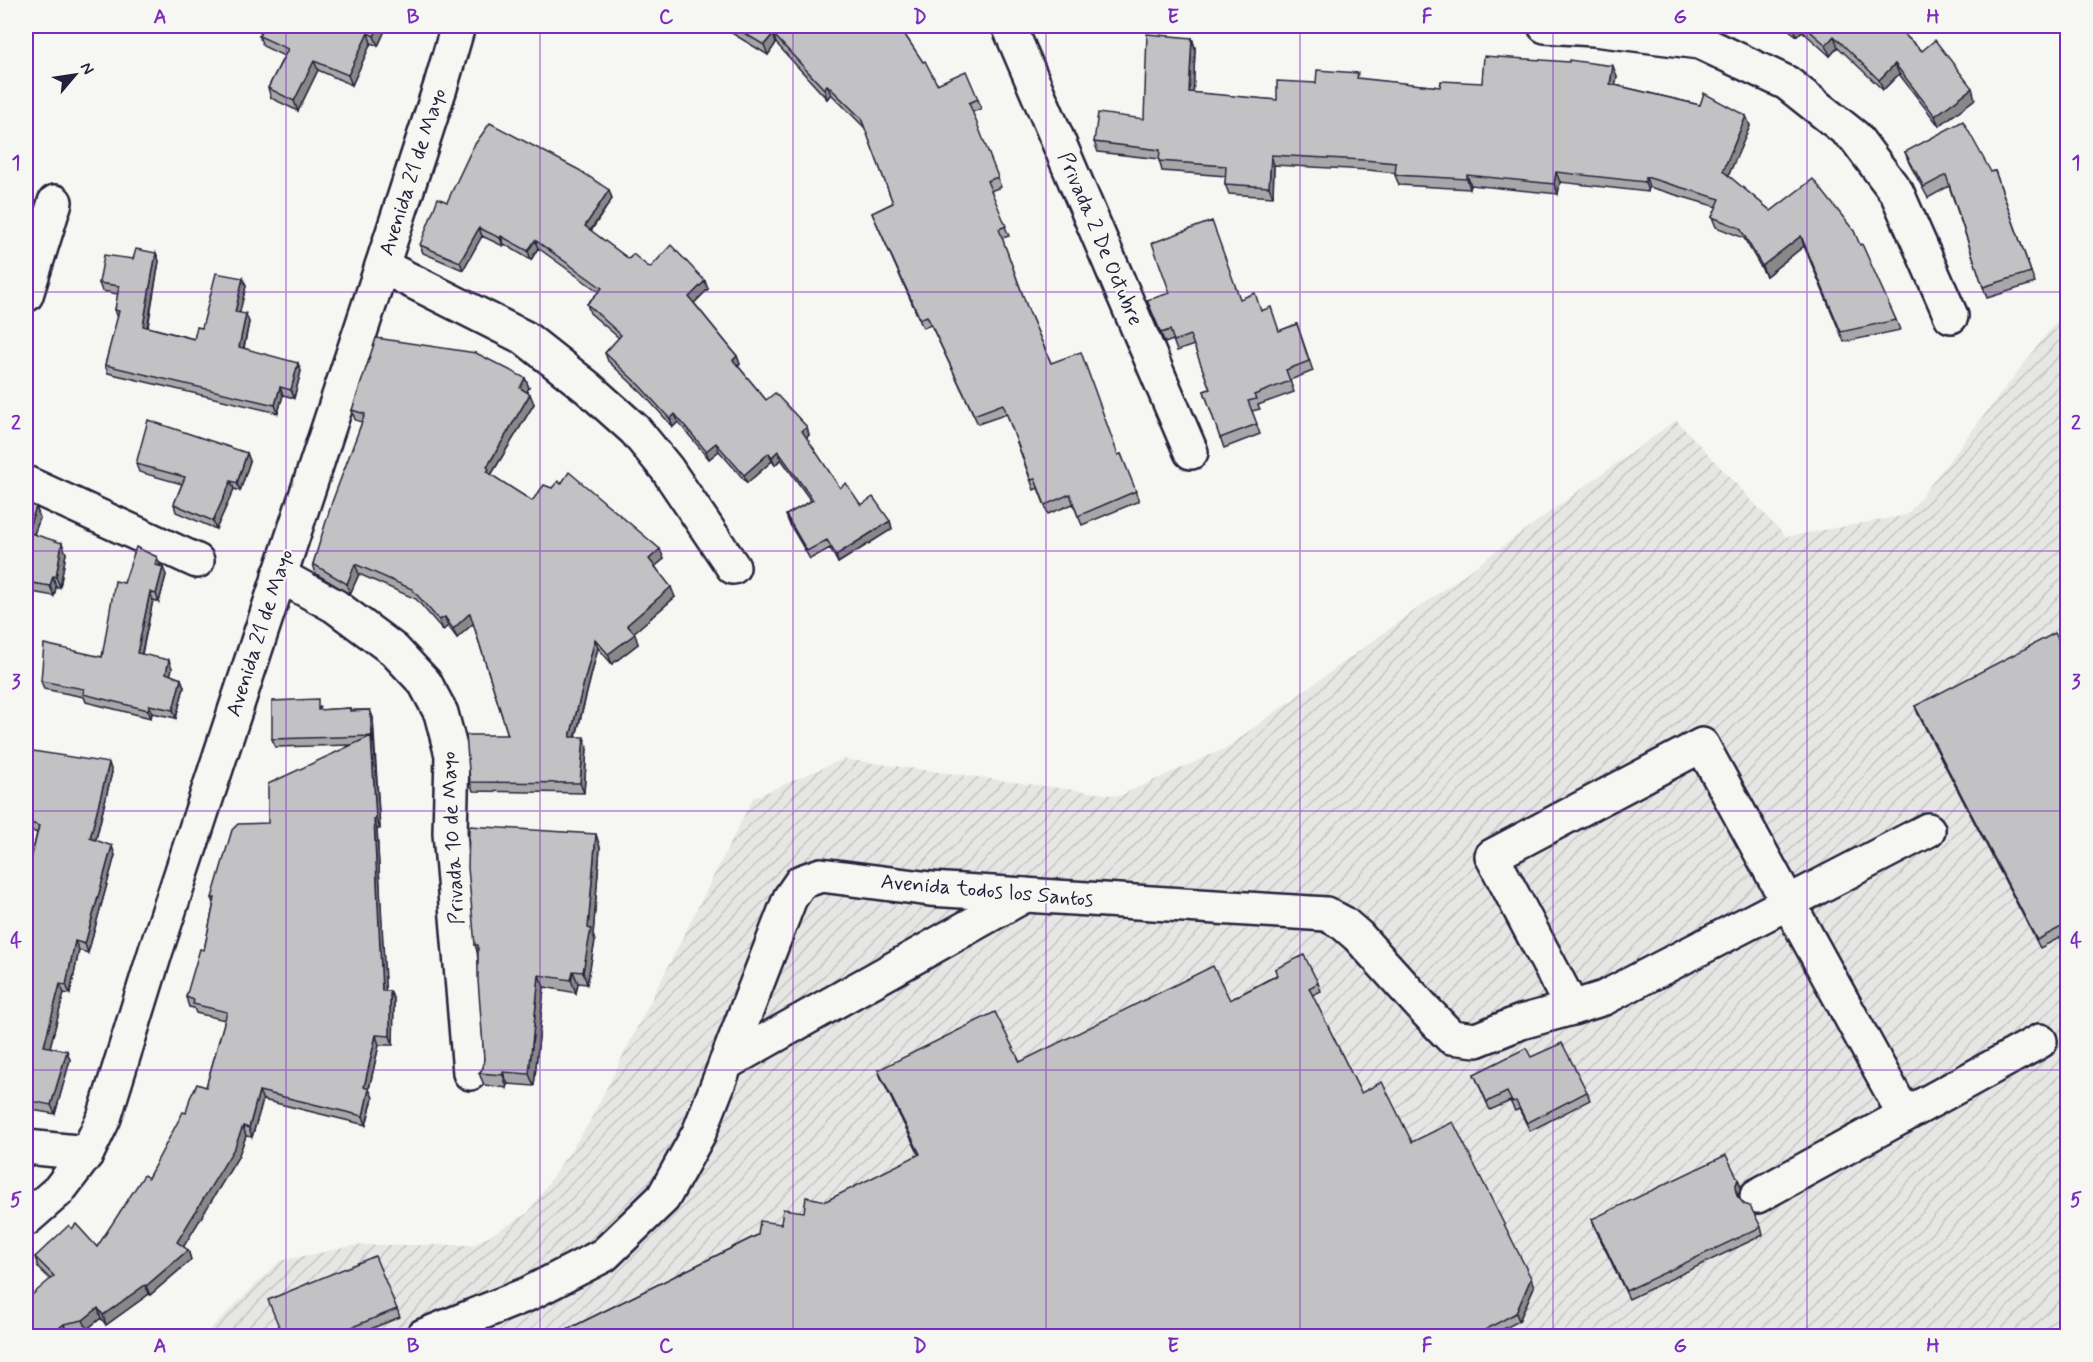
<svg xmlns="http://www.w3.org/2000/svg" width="2093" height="1362" font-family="Mynerve,sans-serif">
<defs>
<pattern id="industrial-furrows" width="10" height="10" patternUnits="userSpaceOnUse" patternTransform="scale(1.5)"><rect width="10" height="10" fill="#e6e6e4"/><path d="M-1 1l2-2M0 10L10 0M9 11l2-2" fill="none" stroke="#c5c5c4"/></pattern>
</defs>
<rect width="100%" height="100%" fill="#f6f6f2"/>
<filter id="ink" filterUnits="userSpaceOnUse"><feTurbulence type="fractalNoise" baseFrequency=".0167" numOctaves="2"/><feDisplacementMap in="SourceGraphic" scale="12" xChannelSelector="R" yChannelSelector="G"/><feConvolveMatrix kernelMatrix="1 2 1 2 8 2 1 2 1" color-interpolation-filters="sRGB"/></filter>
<g filter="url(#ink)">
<polygon fill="url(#industrial-furrows)" points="2067,308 2067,1336 203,1336 280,1261 357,1245 473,1245 528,1213 589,1123 753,798 843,759 1119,796 1226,748 1676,420 1786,537 1907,515"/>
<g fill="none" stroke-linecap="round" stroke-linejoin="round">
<g stroke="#22223b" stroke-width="38">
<g id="minor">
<polyline points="1009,26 1191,452"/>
<polyline points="1545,26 1594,29 1700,42 1787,83 1855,137 1897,193 1951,316"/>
<polyline points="382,266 525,338 587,387 635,430 667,469 733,567"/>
<polyline points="26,295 55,202"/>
<polyline points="26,483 197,561"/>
<polyline points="279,575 335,606 394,650 425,683 441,713 452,755 450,833 470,1073"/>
<polyline points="1572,1008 1604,998 1928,830"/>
<polyline points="726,1063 1025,895"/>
<polyline points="26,1147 87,1153"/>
<polyline points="1757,1196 2040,1041"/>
<polyline points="26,1219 59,1190 87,1153 104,1118 156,950 382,266 440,88 458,26"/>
<polyline points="423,1336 528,1294 604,1255 663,1198 699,1133 790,898 801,882 821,875 930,889 1326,914 1343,923 1358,936 1426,1011 1451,1037 1476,1040 1521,1022 1572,1008 1492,856 1702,745 1904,1114"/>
</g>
</g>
<use href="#minor" stroke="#f6f6f2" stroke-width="33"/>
</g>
<g fill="#a7a7a9" stroke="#22223b" stroke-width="1.5">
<polygon points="387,26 378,46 371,43 352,85 318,70 298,111 271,98 268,88 284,56 263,46 259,36"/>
<polygon points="724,26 899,26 937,84 978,99 981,109 972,112 1001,187 990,191 1009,236 1002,238 1027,307 1051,363 1118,455 1121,454 1139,501 1082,525 1073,504 1048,514 1038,488 1034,490 1007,414 978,424 931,325 923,328 872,213 893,203 865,128 831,94 827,99 776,43 768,55 725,29"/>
<polygon points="1784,26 1895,26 1975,99 1939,126 1899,74 1883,90 1838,47 1830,56 1802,31 1797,36"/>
<polygon points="1192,38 1195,48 1193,93 1277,100 1316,83 1360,79 1440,87 1617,76 1615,85 1746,116 1750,126 1728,176 1771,211 1860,245 1896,320 1900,330 1844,342 1804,246 1766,276 1744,238 1716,227 1712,217 1717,207 1649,187 1648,192 1560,182 1558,194 1471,185 1470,189 1399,185 1395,175 1395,173 1368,170 1274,165 1273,197 1229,194 1225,184 1226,176 1162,171 1159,159 1098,152 1094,142 1144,119"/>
<polygon points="1905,152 1991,172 1995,171 2035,283 1987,298 1949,186 1928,198 1909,163"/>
<polygon points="609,190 612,199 591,231 629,259 708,289 694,303 737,356 740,364 738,366 766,400 807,427 809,435 806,438 840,488 861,505 890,521 892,529 838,563 830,548 810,559 789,523 786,515 811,501 781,459 775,465 772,461 747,483 719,451 709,459 678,422 673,427 643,394 608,361 605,353 619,338 590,313 587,304 599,292 538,248 531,260 504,244 503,246 482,236 463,270 423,253 420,245 447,202"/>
<polygon points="156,253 159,261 148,327 194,339 202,328 243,278 246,286 239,313 249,322 244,348 301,371 294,398 283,395 278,413 108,373 105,365 118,318 115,310 118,294 102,291 99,283 133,259"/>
<polygon points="1240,299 1261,310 1279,331 1297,324 1313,371 1290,380 1294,392 1258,405 1260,409 1252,411 1260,434 1224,448 1204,391 1210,389 1194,345 1177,351 1173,340 1165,343 1147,300"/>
<polygon points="525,378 529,388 526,392 534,404 491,475 532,501 552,488 561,484 664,559 655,566 675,597 633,633 638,644 612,664 598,648 576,737 587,747 584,793 473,791 470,782 508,735 473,623 457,638 448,626 443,630 416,599 359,574 350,594 316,574 313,564 362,422 355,420 352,410"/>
<polygon points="247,453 250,461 240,491 234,489 216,529 176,512 174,504 182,484 139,472 136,464"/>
<polygon points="26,503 36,507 40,518 34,534 66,553 60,587 56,587 54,596 26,591"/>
<polygon points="160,565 160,566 166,575 159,602 153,600 142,654 172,668 170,675 181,679 184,687 176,718 152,713 151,718 86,702 84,697 44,689 41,681 102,657 124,583"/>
<polygon points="2067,658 2067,934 2040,948 1918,714 1915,706"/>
<polygon points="320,707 321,710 350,708 351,710 370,710 373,718 380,829 377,829 385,991 390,991 394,1000 393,1045 379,1045 369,1089 373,1098 366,1125 263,1100 252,1137 246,1136 238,1157 183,1247 188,1250 191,1260 150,1295 149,1294 106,1325 101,1318 87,1329 67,1334 64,1336 50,1279 38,1267 35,1257 72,1229 97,1247 148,1178 186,1113 206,1087 225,1020 196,1013 194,1008 189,1007 186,997 204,950 214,903 212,898 268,823 351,745 275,747 272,739"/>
<polygon points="26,760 112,772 96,840 115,855 88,953 79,950 70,994 64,993 50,1047 67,1051 70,1060 55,1114 26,1109 26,880 37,833 26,828"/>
<polygon points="600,847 593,935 595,941 587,984 578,983 576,993 544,987 534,1086 508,1084 507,1088 484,1085 479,1073 483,1068 484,1059 478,954 475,945"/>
<polygon points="1275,969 1318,983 1321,991 1312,995 1361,1093 1412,1142 1534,1287 1519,1321 1490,1336 554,1336 919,1155 881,1078 878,1070 1020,1062 1230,1000 1277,975"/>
<polygon points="1531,1057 1587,1092 1590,1100 1530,1131 1519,1109 1515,1111 1510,1101 1490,1110 1474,1074"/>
<polygon points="1738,1179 1741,1187 1739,1198 1761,1227 1763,1235 1629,1299 1595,1228 1592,1219"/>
<polygon points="397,1309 400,1317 353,1336 283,1336"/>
</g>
<g fill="#888889" stroke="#22223b" stroke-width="1.5">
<polygon points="379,26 387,26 378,46 374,36"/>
<polygon points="1793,26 1800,26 1802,31 1797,36"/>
<polygon points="368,33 371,43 352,85 348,75"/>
<polygon points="773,34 776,43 768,55 764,45"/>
<polygon points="1834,36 1838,47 1830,56 1826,45"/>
<polygon points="1192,38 1195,48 1193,102 1189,92"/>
<polygon points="314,61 318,70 298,111 294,101"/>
<polygon points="1895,64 1899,74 1883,90 1879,80"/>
<polygon points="1613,66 1617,76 1614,94 1610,84"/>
<polygon points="827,85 831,94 827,99 824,89"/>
<polygon points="1972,88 1975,99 1939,126 1935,116"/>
<polygon points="1746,116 1750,126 1726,181 1723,171"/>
<polygon points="1271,155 1274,165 1273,197 1269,187"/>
<polygon points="1556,172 1560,182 1558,194 1554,184"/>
<polygon points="1467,175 1471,185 1470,189 1467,179"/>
<polygon points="1646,177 1649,187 1648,192 1645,182"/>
<polygon points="609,190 612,199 588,234 585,226"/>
<polygon points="479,228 482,236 463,270 460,262"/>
<polygon points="501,236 504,244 503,246 500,238"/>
<polygon points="1801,236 1804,246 1766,276 1762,266"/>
<polygon points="535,240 538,248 531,260 528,251"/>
<polygon points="156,253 159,261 146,334 143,326"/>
<polygon points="243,278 246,286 238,320 235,312"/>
<polygon points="705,281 708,289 692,305 689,297"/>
<polygon points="246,314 249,322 242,355 239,347"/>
<polygon points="737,356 740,364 736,368 733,360"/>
<polygon points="298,363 301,371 294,398 291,390"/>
<polygon points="525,378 529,388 523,398 520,388"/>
<polygon points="280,387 283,395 278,413 275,405"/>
<polygon points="530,394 534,404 491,475 487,472 487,467"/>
<polygon points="675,414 678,422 673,427 670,419"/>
<polygon points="807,427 809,435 805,439 802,431"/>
<polygon points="716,443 719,451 709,459 706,451"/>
<polygon points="778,451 781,459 775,465 772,457"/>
<polygon points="247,453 250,461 240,491 237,483"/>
<polygon points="769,453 772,461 747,483 744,475"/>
<polygon points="231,481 234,489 216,529 213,521"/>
<polygon points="36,507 40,518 31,542 27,532"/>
<polygon points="890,521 892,529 838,563 836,555"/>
<polygon points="62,543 66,553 60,587 56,577"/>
<polygon points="660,549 664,559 653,568 649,559"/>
<polygon points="157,557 160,565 158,573 155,565"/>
<polygon points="355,564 359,574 350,594 347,584"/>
<polygon points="163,567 166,575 159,602 156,594"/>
<polygon points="53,576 56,587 54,596 50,586"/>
<polygon points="671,587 675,597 631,635 627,625"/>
<polygon points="150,592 153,600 140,661 137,653"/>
<polygon points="470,613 474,623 457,638 453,629"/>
<polygon points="445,617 448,626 443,630 439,620"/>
<polygon points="635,634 638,644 612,664 608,654"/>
<polygon points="595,639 598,648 573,747 570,737"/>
<polygon points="169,660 172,668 169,681 166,673"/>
<polygon points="181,679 184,687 176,718 173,710"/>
<polygon points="149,705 152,713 151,718 148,710"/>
<polygon points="370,710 373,718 374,745 372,736"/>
<polygon points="371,736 374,745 380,829 376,819"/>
<polygon points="584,737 587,747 584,793 580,783"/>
<polygon points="109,763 112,772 94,847 90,838"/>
<polygon points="374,819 377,829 386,1000 382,991"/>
<polygon points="596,834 600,847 593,935 595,941 587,984 583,972 588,928"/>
<polygon points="112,846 115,855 88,953 85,944"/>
<polygon points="75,941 79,950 70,994 66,985"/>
<polygon points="573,971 578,983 576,993 571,980"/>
<polygon points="539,975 544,987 534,1086 529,1074"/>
<polygon points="60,984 64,993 48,1055 44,1046"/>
<polygon points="390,991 394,1000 393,1045 390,1036"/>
<polygon points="376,1035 379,1045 367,1097 364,1087"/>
<polygon points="67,1051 70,1060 55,1114 51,1105"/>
<polygon points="503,1072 508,1084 507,1088 503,1075"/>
<polygon points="369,1089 373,1098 366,1125 363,1116"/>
<polygon points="259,1091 263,1100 252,1137 249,1128"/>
<polygon points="243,1126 246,1136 238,1157 181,1251 177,1242"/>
<polygon points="1738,1179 1741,1187 1738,1196 1740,1204 1735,1188"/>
<polygon points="188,1250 191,1260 150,1295 146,1286"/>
<polygon points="1531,1278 1534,1287 1519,1321 1516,1313"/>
<polygon points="145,1285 149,1294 106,1325 103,1315"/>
<polygon points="98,1308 101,1318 87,1329 83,1320"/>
<polygon points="64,1324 67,1334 64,1336 49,1336"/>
</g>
<g fill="#c2c2c4" stroke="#22223b" stroke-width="1.5">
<polygon points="264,26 379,26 374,36 368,33 348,75 314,61 294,101 268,88 288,49 259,36"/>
<polygon points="732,26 899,26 923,62 925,61 937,84 966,71 978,99 969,103 998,177 987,181 1006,226 999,229 1027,307 1051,363 1081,352 1118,455 1121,454 1136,491 1078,516 1070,494 1045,505 1035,479 1031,480 1003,404 974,415 927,316 920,319 872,213 893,203 861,118 827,85 824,89 773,34 764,45"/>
<polygon points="1804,26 1895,26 1922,51 1935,40 1972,88 1935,116 1895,64 1879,80 1834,36 1826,45"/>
<polygon points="1147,34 1192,38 1189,92 1277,100 1277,81 1316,83 1317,70 1358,73 1357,78 1440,87 1441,81 1482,83 1484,56 1569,62 1569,60 1613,66 1610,84 1700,105 1704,93 1746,116 1723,171 1771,211 1813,179 1854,231 1860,245 1862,244 1896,320 1841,332 1801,236 1762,266 1740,228 1712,217 1720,199 1646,177 1645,182 1556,172 1554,184 1467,175 1467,179 1395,175 1396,163 1364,160 1271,155 1269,187 1225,184 1226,166 1159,161 1160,150 1094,142 1098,113 1144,119"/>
<polygon points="1963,121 1991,172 1995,171 2031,272 1983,287 1946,175 1924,187 1905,152"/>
<polygon points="490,123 579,170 609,190 585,226 629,259 633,254 650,268 671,245 705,281 689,297 737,356 733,360 766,400 775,393 807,427 802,431 840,488 846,483 861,505 873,497 890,521 836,555 827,540 807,551 786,515 813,500 778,451 772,457 769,453 744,475 716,443 706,451 675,414 670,419 640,386 605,353 621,335 587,304 602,288 535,240 528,251 501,236 500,238 479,228 460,262 420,245 438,198 447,202 473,147"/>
<polygon points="1212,221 1240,299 1255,293 1261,311 1271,307 1279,331 1297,324 1309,361 1286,370 1290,381 1254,395 1256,399 1248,401 1257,424 1220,438 1204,391 1210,389 1190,335 1174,341 1170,330 1161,333 1147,300 1170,293 1152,243"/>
<polygon points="136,249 156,253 143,326 194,339 197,327 202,328 216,273 243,278 235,312 246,314 239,347 298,363 291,390 280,387 275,405 105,365 119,311 115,310 119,286 99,283 104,255 133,259"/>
<polygon points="376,338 476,353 525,378 520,388 530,394 487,467 489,469 487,472 532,501 544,485 552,488 558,481 561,484 569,472 660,549 649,559 671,587 627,625 635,634 608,654 595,639 570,737 584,737 580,783 470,782 466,735 508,735 470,613 453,629 445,617 439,620 412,589 355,564 347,584 313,564 332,502 365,414 352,410"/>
<polygon points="148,420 247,453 237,483 231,481 213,521 174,504 185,477 136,464"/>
<polygon points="26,503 36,507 27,532 62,543 56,577 53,576 50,586 26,582"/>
<polygon points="136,547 157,557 155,565 163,567 156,594 150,592 137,653 169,660 166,673 181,679 173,710 149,705 148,710 83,694 84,689 41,681 44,644 102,657 115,581 124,583"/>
<polygon points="2055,633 2067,658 2067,924 2037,940 1915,706"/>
<polygon points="318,699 318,710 350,708 350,711 370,710 372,736 272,739 272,701"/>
<polygon points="371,736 376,819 374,819 382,991 390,991 390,1036 376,1035 364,1087 369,1089 363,1116 259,1091 249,1128 243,1126 235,1147 177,1242 188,1250 146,1286 145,1285 103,1315 98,1308 83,1320 64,1324 49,1336 26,1336 26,1300 54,1276 35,1257 69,1225 72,1229 76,1224 97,1247 144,1175 148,1178 183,1112 186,1113 190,1098 197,1084 206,1087 227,1012 193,1004 194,1000 186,997 200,949 204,950 215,898 212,898 232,830 238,824 268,823 268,784"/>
<polygon points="33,751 109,763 90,838 112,846 85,944 75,941 66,985 60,984 44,1046 67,1051 51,1105 26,1100 26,880 39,826 26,821 26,760 30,761"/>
<polygon points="469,826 596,834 588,928 591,929 583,972 573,971 571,980 539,975 529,1074 503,1072 503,1075 479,1073 483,1068 484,1059 478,980 478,945 475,945 468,868"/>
<polygon points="1304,955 1318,983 1309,988 1361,1093 1382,1082 1412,1142 1453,1122 1531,1278 1516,1313 1481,1332 1484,1336 554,1336 758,1235 760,1221 781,1224 783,1209 804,1212 806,1197 826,1201 920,1154 878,1070 995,1012 1020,1062 1213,966 1230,1000 1278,975 1275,969"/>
<polygon points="1562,1043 1587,1092 1527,1123 1516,1101 1512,1102 1507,1092 1487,1102 1474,1074 1526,1048 1531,1057"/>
<polygon points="1726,1155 1738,1179 1735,1188 1737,1196 1744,1204 1750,1206 1761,1227 1626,1291 1592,1219"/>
<polygon points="375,1256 397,1309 330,1336 283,1336 268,1300"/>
</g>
</g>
<path fill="none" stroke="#7b2cbf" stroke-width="1.5" stroke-opacity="0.55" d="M286 26V1336M540 26V1336M793 26V1336M1046 26V1336M1300 26V1336M1553 26V1336M1807 26V1336M26 292H2068M26 551H2068M26 811H2068M26 1070H2068"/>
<g text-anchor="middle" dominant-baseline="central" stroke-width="4.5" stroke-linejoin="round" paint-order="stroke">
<g font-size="21" fill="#22223b" stroke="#f6f6f2">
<text transform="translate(413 172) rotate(-72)">Avenida 21 de Mayo</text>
<text transform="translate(1100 239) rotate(67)">Privada 2 De Octubre</text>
<text transform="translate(260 633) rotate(-72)">Avenida 21 de Mayo</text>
<text transform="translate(453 838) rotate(-93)">Privada 10 de Mayo</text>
<text transform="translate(987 891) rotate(5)">Avenida todos los Santos</text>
</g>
</g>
<rect width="2093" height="1362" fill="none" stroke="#f6f6f2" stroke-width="66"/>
<g transform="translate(75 75) rotate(61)" stroke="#f6f6f2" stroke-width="4.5" paint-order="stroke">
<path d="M0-4.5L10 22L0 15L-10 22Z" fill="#22223b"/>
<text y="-9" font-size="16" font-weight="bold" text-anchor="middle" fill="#22223b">N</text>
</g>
<rect x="33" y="33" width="2027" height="1296" fill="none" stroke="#7b2cbf" stroke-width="2"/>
<g font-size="20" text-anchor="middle" font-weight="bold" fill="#7b2cbf">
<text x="160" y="23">A</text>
<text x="413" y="23">B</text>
<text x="666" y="23">C</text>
<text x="920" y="23">D</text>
<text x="1173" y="23">E</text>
<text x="1427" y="23">F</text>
<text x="1680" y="23">G</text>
<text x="1933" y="23">H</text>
<text x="16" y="169">1</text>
<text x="2076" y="169">1</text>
<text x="16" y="429">2</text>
<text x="2076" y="429">2</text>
<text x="16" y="688">3</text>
<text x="2076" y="688">3</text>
<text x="16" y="947">4</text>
<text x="2076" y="947">4</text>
<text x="16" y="1206">5</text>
<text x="2076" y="1206">5</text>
<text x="160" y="1352">A</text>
<text x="413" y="1352">B</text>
<text x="666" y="1352">C</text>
<text x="920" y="1352">D</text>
<text x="1173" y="1352">E</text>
<text x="1427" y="1352">F</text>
<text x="1680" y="1352">G</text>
<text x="1933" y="1352">H</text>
</g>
</svg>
